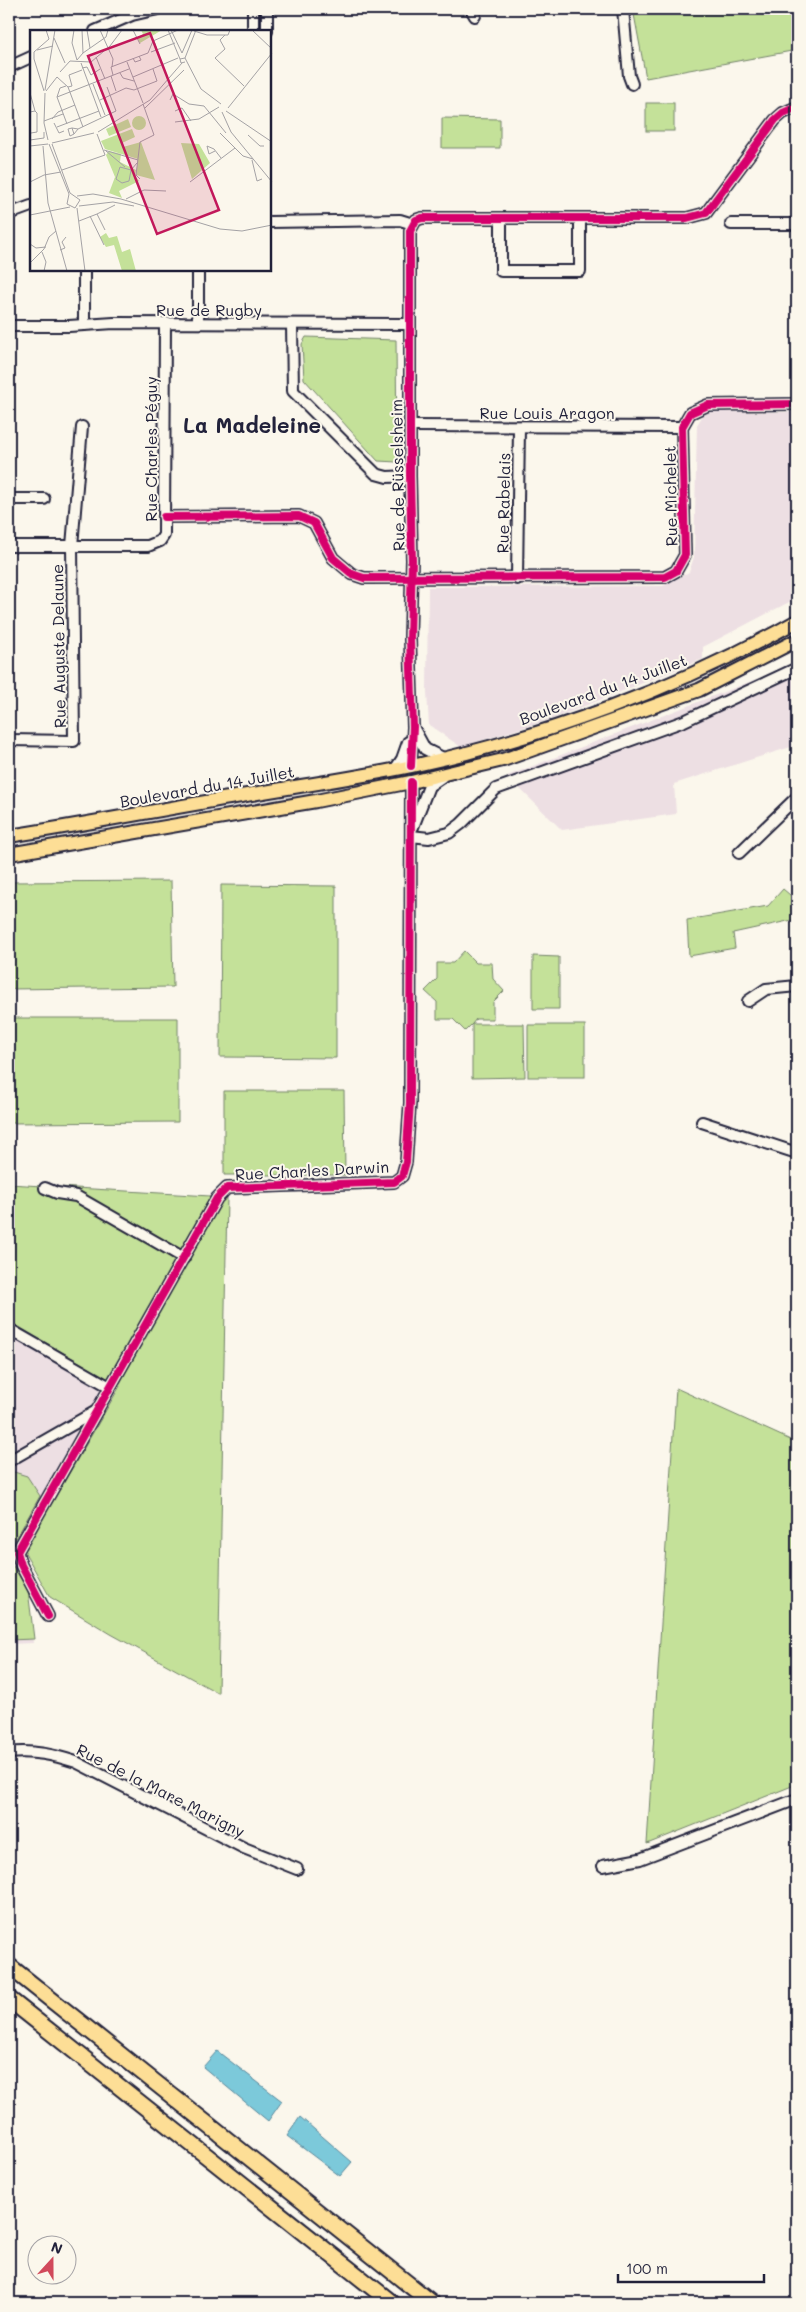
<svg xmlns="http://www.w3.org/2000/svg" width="806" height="2312" font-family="Mali,sans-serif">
<rect width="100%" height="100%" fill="#fbf7ec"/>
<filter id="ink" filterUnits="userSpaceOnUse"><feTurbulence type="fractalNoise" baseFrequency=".02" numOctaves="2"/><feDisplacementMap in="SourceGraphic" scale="10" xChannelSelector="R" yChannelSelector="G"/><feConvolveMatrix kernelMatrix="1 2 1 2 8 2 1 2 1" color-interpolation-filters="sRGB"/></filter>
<g filter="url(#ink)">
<g fill="#eddfe3">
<polygon points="710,412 797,412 797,598 703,647 703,659 557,717 461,747 429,725 427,692 428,587 663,586 689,572 694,557 697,425 703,415"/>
<polygon points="797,660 797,745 674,784 676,814 562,830 507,776 783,669"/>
<polygon points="9,1332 108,1387 15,1551 29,1578 26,1586 33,1643 9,1644"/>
</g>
<g fill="#c4e199" stroke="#73826a">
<polygon points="633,9 797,9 797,50 646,78"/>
<rect x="646" y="103" width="28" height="28"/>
<polygon points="442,118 500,119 500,148 442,148"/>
<polygon points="306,337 396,340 397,462 378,461 304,379 302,344"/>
<polygon points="171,881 173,987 9,989 9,882"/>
<polygon points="221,885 336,886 336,1058 220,1057"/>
<polygon points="783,889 797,901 797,919 733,933 735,948 689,956 687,920 768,906"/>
<polygon points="464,951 476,963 492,963 493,979 504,991 493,1002 493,1019 476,1019 472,1024 524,1024 525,1077 472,1078 472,1024 465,1031 453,1019 437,1019 437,1002 425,991 437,979 437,963 453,963"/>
<polygon points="533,956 559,957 559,1009 533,1009"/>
<polygon points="9,1018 178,1018 178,1122 9,1123"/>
<rect x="528" y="1025" width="57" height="52"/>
<polygon points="224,1091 344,1091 345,1175 224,1175"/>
<polygon points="9,1184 227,1197 218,1693 111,1634 50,1597 24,1551 120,1386 9,1321"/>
<polygon points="676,1388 797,1443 797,1784 647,1844"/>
<polygon points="9,1467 14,1472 27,1476 40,1496 9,1551"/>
<polygon points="9,1560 28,1590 34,1639 9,1640"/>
</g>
<g fill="#7bc9da" stroke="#57869a">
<polygon points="217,2051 282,2101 268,2121 203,2067"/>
<polygon points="300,2117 352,2162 340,2176 287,2136"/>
</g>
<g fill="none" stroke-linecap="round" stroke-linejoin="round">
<g stroke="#22223b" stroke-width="14">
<g id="minor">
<polyline points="471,9 475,16"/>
<polyline points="623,9 629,76 632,84"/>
<polyline points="95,31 132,15 158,9"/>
<polyline points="253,31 253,9"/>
<polyline points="267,31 267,9"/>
<polyline points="9,67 31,57"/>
<polyline points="9,214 31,206"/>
<polyline points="501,218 501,271 580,271 580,219"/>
<polyline points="270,222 400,220 413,224"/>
<polyline points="731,224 797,224"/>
<polyline points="84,270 84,325"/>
<polyline points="198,270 198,323"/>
<polyline points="292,325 293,391 376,474 387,477 410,476"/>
<polyline points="9,326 69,326 114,323 409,324"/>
<polyline points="411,426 682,427"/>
<polyline points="9,499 44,499"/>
<polyline points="164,517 299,516 314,523 333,558 352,574 364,578 665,577 676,571 685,555 682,427 690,413 708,405 797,404"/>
<polyline points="9,546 148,546 160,541 164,535 165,323"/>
<polyline points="517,579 519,427"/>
<polyline points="413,727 425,749 443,758"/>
<polyline points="9,740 74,741 72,546 82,427"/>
<polyline points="411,766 413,727 410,639 412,560 410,476 410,231 416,220 422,218 687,218 706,213 775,120 783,113 797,107"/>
<polyline points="396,768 402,759 408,742"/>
<polyline points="413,827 429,786 442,777"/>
<polyline points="411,836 429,838 449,833 461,824 496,789 684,721 797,668"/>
<polyline points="739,853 797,797"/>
<polyline points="748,1001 766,989 797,986"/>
<polyline points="702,1122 797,1153"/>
<polyline points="45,1188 57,1193 76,1196 184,1258"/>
<polyline points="9,1329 110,1387"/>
<polyline points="9,1461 98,1410"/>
<polyline points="48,1616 21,1565 17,1552 217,1198 227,1188 394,1182 402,1176 406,1162 410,1103 411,782"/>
<path d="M9 1753C33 1750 54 1755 76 1762L244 1848 297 1869"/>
<polyline points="603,1866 640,1859 797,1799"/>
</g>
</g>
<g stroke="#22223b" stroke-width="16">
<g id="major">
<path d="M9 836C86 824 163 809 241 796 298 786 355 778 412 766 545 737 678 688 797 621"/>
<polyline points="9,854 316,801 411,782 503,760 699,690 797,640"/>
</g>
</g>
<g stroke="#22223b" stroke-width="19">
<g id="highway">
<polyline points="9,1966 432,2303"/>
<polyline points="9,1999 392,2303"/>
</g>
</g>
<use href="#minor" stroke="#fbf7ec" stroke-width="10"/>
<use href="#major" stroke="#fdde96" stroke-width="12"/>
<use href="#highway" stroke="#fdde96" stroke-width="15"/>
<g stroke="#fbf7ec" stroke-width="11">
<g id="cycleway">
<polyline points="164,517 299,516 314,523 333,558 352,574 364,578 665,577 676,571 685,555 682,427 690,413 708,405 797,404"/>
<polyline points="411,766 413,727 410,639 412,560 410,476 410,231 416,220 422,218 687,218 706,213 775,120 783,113 797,107"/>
<polyline points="48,1616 21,1565 17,1552 217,1198 227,1188 394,1182 402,1176 406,1162 410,1103 411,782"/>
</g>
</g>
<use href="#cycleway" stroke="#d6006c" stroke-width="8"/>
</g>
</g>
<g text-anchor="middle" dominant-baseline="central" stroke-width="4" stroke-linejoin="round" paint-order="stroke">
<g font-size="16" fill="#22223b" stroke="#fbf7ec">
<text x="209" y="309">Rue de Rugby</text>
<text x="547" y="412">Rue Louis Aragon</text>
<text transform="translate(150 449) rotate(-90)">Rue Charles Péguy</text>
<text transform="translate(397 475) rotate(-91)">Rue de Rüsselsheim</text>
<text transform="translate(670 496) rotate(-91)">Rue Michelet</text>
<text transform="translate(503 503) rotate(-89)">Rue Rabelais</text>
<text transform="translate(58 646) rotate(-91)">Rue Auguste Delaune</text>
<text transform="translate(603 689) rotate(-20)">Boulevard du 14 Juillet</text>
<text transform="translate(207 786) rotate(-10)">Boulevard du 14 Juillet</text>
<text transform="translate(312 1170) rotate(-3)">Rue Charles Darwin</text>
<text transform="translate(161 1790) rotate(27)">Rue de la Mare Marigny</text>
</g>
<g font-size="21" font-weight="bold" fill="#22223b" stroke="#fbf7ec">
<text x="252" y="424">La Madeleine</text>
</g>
</g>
<g transform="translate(30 30)">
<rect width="241" height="241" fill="#fbf7ec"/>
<path d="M111 0 112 1 132 0 110 13 107 8 113 4ZM102 93a7 7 0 1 1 14 0a7 7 0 1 1-14 0ZM98 89 101 97 79 106 76 99ZM102 99 105 107 92 113 93 117 111 112 125 150 106 145 108 129 75 119 71 111ZM151 113 169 114 180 133 162 149ZM79 121 91 124 90 132 106 140 105 146 109 151 89 161 92 168 79 163 85 147 76 125ZM76 203 79 208 87 206 92 222 100 219 106 241H92L84 215 76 217 70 207Z" fill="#c4e199"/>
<path fill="none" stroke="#a4a2a5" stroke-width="1" d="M44 0H52L53 23 47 30M44 0 42 13 47 30M57 0 60 18M70 0 83 29 82 37M103 0 110 14M138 0 150 29M141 0 152 23 162 0M222 0 242 19M164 1 177 5H198L200 0M195 5 190 10 195 19 185 28 214 56M24 8 35 33M124 11 132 34M7 20 23 16M121 22 145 13M53 23 76 7 78 0M66 27 75 49M103 28 105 32 111 30 109 26M155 28 166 0M97 32 113 73M155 32 151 33 150 29 155 28 171 59 191 74M51 33 71 87M52 38 57 37 61 45 70 39M30 42 40 31 61 32 80 16 92 0M90 43 93 48 104 51M83 45 81 37 118 23 123 11 148 0M81 46 86 61M27 47 38 57 53 97M103 47 148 28M63 54 75 85M38 57 42 56 39 45 52 40M15 60 25 0M14 61 4 29V22L19 9 16 0M16 61 27 47M15 63 14 93 18 110M27 67 99 39M27 67 37 94M27 67 30 58 36 56M70 70 96 58 104 60 127 51 123 39M140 70 143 64 159 74 174 76 196 103M115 78 154 40M198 78 242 23M145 81 152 78 161 91M196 81 242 112M0 82 5 81 0 63M192 82 201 102 242 152M22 89 28 82 45 75M14 91 33 84M145 92 169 89 189 77M24 93 29 103 34 101M27 97 69 81M42 98 38 99 40 106 44 104M48 99 42 98 44 104 48 99 86 81 77 57M68 102 120 70 152 33M1 103 7 102V83L5 81M190 103 213 126 223 129M218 105 230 116H234M0 110 14 108V102M22 113 64 103M19 114 39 164 37 174 45 178 50 170 40 163 22 114M0 116 18 114M13 116 18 173 37 241M74 120 108 130M76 121 95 137M185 121 179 124 177 116 184 119 191 128M222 130 227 151 232 149M32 140 75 125 67 104M101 140 90 137 86 149 92 153 99 151 101 140 107 133M110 149 106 145 110 112 124 105 113 74M0 152 14 145 31 142M160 152 205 118M47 166 63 164 91 169 190 199 212 201 242 195M96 169 114 160 136 161M49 176 83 172 104 176M47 178 55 241M67 184 85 175M0 185 40 177M60 186 74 215M49 191 67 184 75 200M0 214 6 218 16 217M30 220 35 218 32 212 36 207M12 222 16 232 14 241M0 233 14 219 19 207 26 201"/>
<path fill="#c2185b" fill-opacity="0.15" stroke="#c2185b" stroke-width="2.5" d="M120 3 189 180 127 204 58 26Z"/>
<rect width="241" height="241" fill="none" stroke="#22223b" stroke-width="2.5"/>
</g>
<rect width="806" height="2312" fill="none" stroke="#fbf7ec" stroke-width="30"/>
<rect x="15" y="15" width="776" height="2282" fill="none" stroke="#22223b" stroke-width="2" filter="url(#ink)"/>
<g transform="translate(52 2260) rotate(21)"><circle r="24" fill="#fbf7ec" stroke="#a4a2a5"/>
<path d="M0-4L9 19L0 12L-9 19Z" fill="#d1495b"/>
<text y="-8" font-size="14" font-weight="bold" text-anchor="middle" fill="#22223b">N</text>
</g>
<path d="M618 2274v8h146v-8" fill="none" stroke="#22223b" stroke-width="2.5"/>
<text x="626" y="2274" font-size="15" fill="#22223b" stroke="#fbf7ec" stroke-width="4" paint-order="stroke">100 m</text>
</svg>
